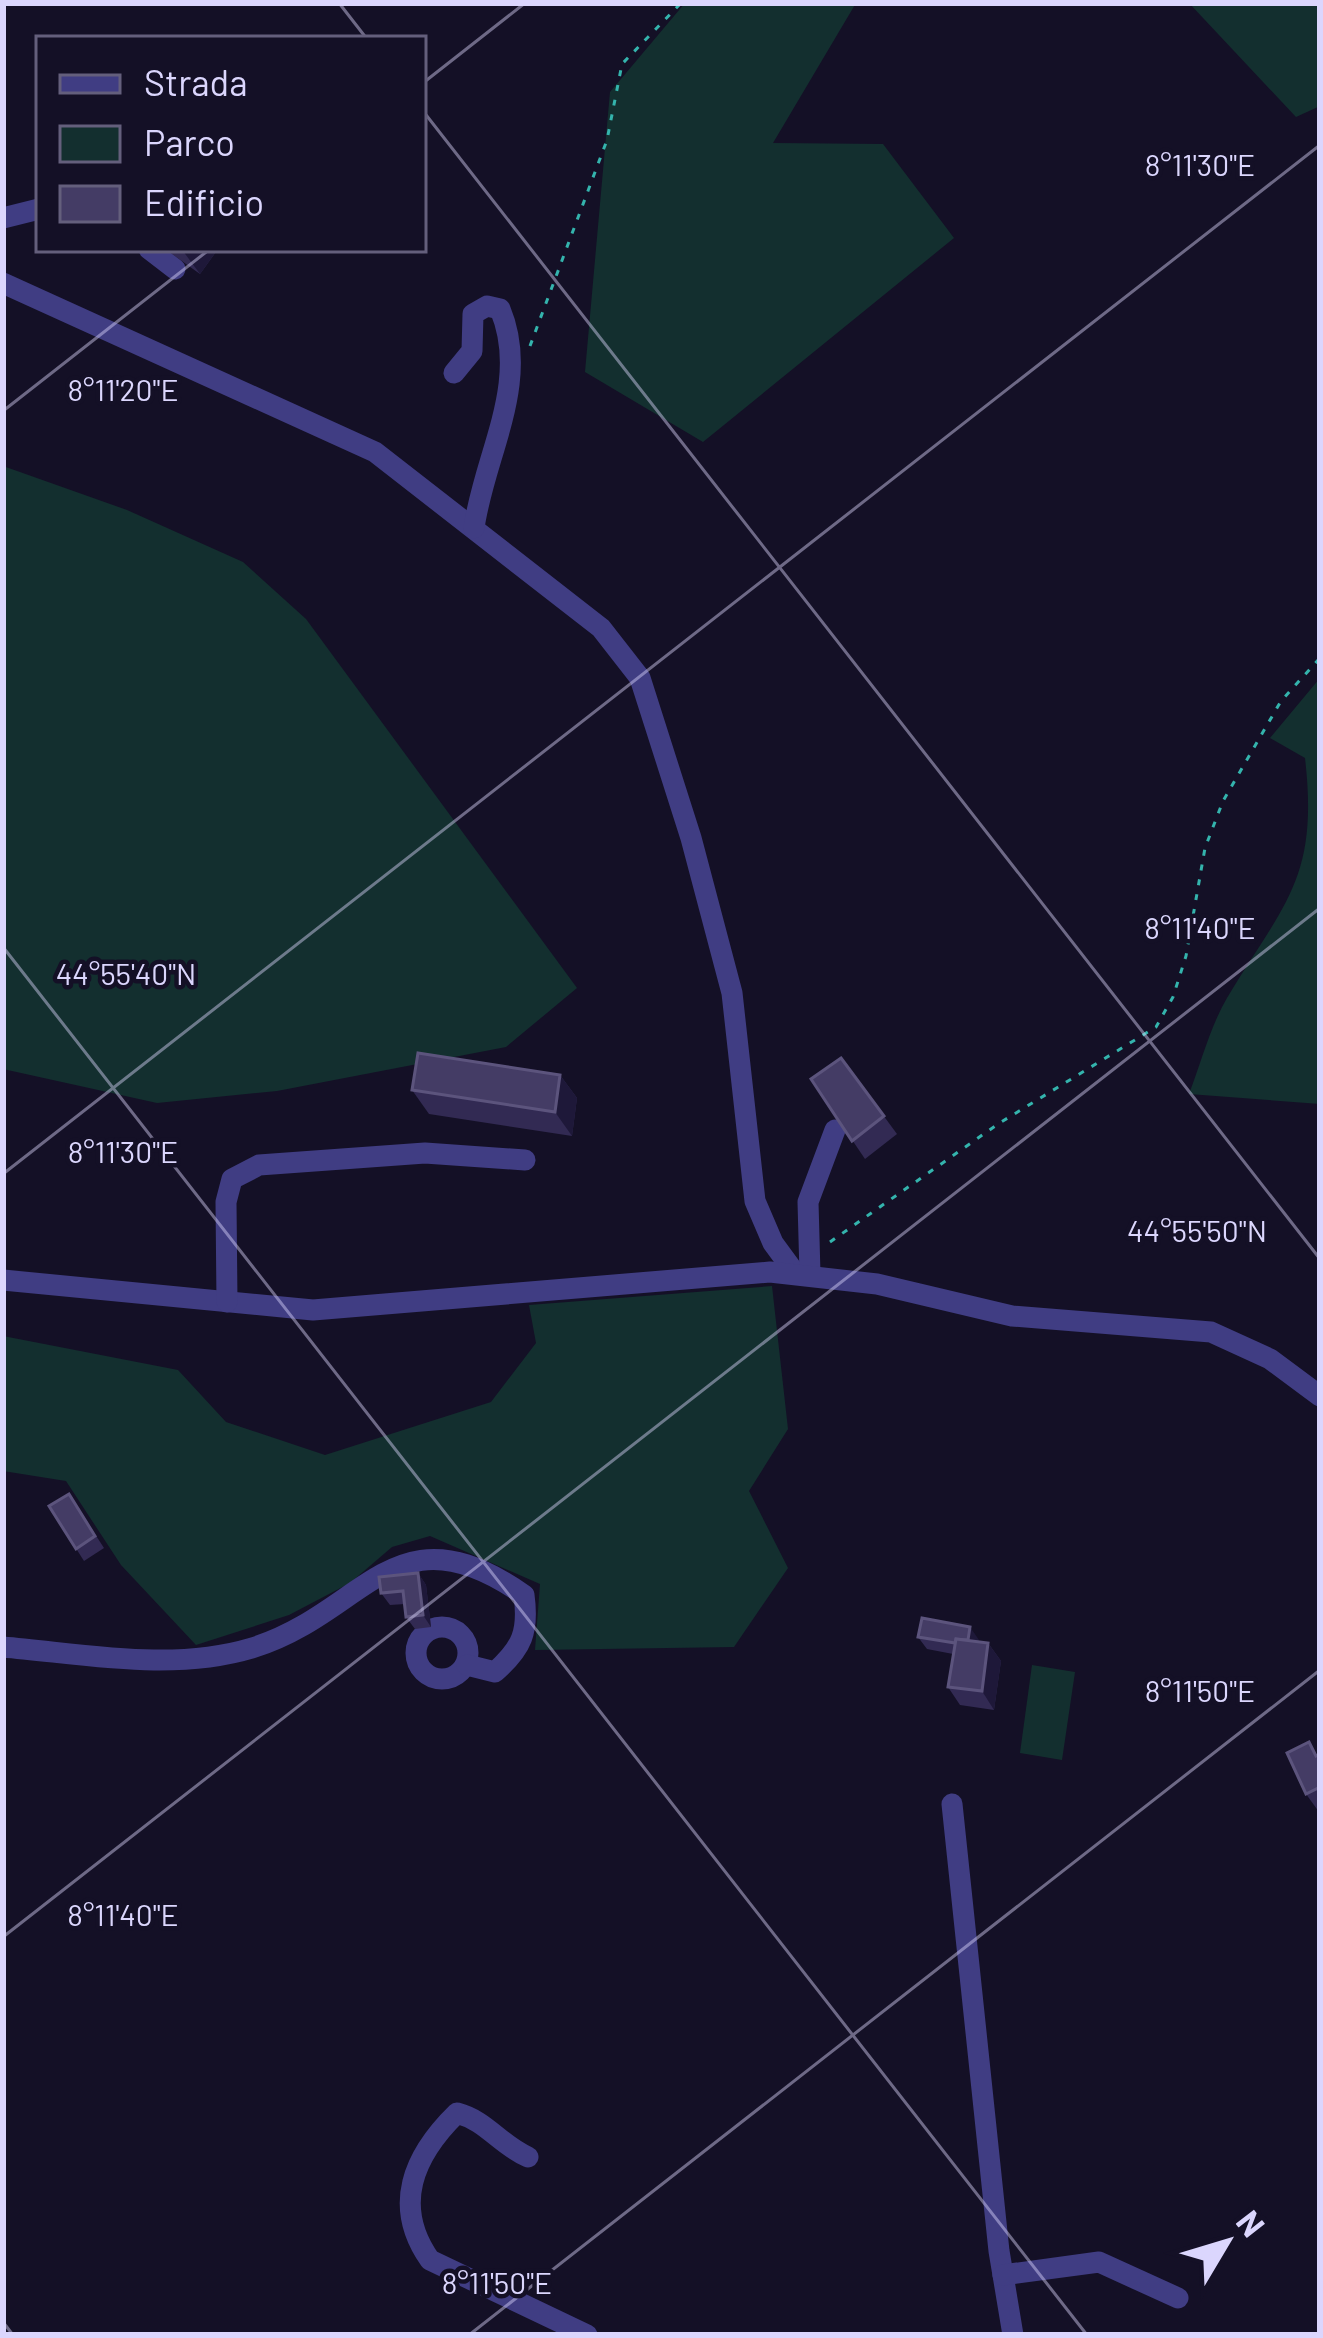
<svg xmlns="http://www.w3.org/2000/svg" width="1323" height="2338" font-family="Barlow,sans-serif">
<rect width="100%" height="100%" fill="#141026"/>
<g fill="#132f2f">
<polygon points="685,3 856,3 773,143 883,144 954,238 703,442 585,372 610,92"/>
<polygon points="1189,3 1320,3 1320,106 1296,117"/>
<polygon points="3,466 127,510 243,562 306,619 577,988 506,1047 277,1091 157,1103 3,1069"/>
<path d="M1320 678V1104L1189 1094C1201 1063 1210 1027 1227 998 1284 903 1319 879 1305 758L1270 738Z"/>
<polygon points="772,1286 788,1429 749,1491 788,1568 734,1647 535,1650 540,1584 430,1536 392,1547 350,1583 289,1615 196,1645 121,1565 66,1481 3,1471 3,1336 178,1370 226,1422 325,1455 491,1402 536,1343 529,1305"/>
<polygon points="1032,1665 1075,1672 1062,1760 1020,1753"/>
</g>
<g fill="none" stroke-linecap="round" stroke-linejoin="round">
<g stroke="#34b4ad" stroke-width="3" stroke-dasharray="6 9" stroke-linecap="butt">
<polyline points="530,346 607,140 622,64 681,3"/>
<polyline points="830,1242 998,1124 1156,1027 1173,997 1186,956 1205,848 1223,801 1281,701 1320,658"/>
</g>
<g stroke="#403d83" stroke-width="21">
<polyline points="3,218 39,209"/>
<polyline points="149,249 175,269"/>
<polyline points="3,283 375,452 601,628 640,678 691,838 732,993 755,1201 773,1243 795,1273"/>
<path d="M454 373 472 351 473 314 487 306 500 309C531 383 484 455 474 528"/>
<polyline points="810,1274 808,1202 835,1130"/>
<polyline points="3,1280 313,1310 770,1272 877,1284 1012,1316 1211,1332 1270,1359 1320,1396"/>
<polyline points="227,1302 226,1202 232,1179 259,1165 425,1153 525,1160"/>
<circle cx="442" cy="1653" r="26"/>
<path d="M3 1647C85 1654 172 1672 252 1648 368 1612 394 1504 524 1595 529 1632 522 1648 495 1672L467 1665"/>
<polyline points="952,1804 999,2251 1013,2335"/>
<path d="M528 2157C499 2144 487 2121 457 2113 413 2156 392 2206 430 2260L587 2335"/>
<polyline points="1003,2275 1099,2262 1178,2298"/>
</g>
</g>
<g fill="#322a53">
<polygon points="165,249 218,249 200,274"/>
<polygon points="841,1058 897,1134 865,1159 811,1079"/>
<polygon points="560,1075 577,1098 572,1136 429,1114 412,1090"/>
<polygon points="69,1494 104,1548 84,1561 49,1506"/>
<polygon points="418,1573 426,1585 431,1627 415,1629 406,1617 405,1604 390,1605 381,1593"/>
<polygon points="970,1627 978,1642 988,1643 1001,1661 994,1710 960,1705 948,1687 953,1654 927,1649 918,1637"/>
<polygon points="1320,1754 1320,1812 1319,1812 1306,1794"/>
</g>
<g fill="#1e1839">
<polygon points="184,249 218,249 200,274 183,251"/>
<polygon points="560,1075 577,1098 572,1136 555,1112"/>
<polygon points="418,1573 426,1585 431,1627 423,1615"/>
<polygon points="970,1627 979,1640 975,1658 967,1645"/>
<polygon points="988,1643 1001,1661 994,1710 982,1691"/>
</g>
<g fill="#443c65" stroke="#5c547d" stroke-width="3">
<polygon points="418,1053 560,1075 555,1112 412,1090"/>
<polygon points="841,1058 884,1116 852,1141 811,1079"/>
<polygon points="69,1494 95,1536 76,1549 49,1506"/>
<polygon points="418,1573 423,1615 406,1617 403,1591 381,1593 379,1577"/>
<polygon points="922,1618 970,1627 968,1640 956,1639 955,1643 918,1637"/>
<polygon points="956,1639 988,1643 982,1691 948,1687"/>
<polygon points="1309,1742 1316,1756 1320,1754 1320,1787 1306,1794 1287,1753"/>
</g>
<path fill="none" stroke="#dbd6fd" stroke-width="3" stroke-opacity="0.45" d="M339 3 367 39M423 83 525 3M423 111 1320 1259M3 411 210 249M3 947 1087 2335M3 1174 1320 145M3 1937 1320 908M3 2322 13 2335M469 2335 1320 1670"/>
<g font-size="30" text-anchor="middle" fill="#dbd6fd" stroke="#141026" stroke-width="9" stroke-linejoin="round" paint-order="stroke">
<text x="1200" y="176">8°11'30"E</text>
<text x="123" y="401">8°11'20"E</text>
<text x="1200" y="939">8°11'40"E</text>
<text x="126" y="985">44°55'40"N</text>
<text x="123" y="1163">8°11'30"E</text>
<text x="1197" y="1242">44°55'50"N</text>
<text x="1200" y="1702">8°11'50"E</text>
<text x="123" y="1926">8°11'40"E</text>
<text x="497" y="2294">8°11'50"E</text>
</g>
<rect width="1323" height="2338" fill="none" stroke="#dbd6fd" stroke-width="12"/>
<rect x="36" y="36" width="390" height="216" fill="#141026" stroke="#645f7c" stroke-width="3"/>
<rect x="60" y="75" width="60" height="18" fill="#403d83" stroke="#645f7c" stroke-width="3"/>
<text x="144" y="96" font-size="36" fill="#dbd6fd">Strada</text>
<rect x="60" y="126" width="60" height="36" fill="#132f2f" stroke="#645f7c" stroke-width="3"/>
<text x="144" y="156" font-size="36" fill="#dbd6fd">Parco</text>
<rect x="60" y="186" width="60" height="36" fill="#443c65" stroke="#645f7c" stroke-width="3"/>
<text x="144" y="216" font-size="36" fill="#dbd6fd">Edificio</text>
<g transform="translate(1227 2242) rotate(52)" stroke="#141026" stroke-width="9" paint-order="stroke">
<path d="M0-9L21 45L0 30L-21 45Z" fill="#dbd6fd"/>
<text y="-18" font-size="33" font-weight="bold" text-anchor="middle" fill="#dbd6fd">N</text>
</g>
</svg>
